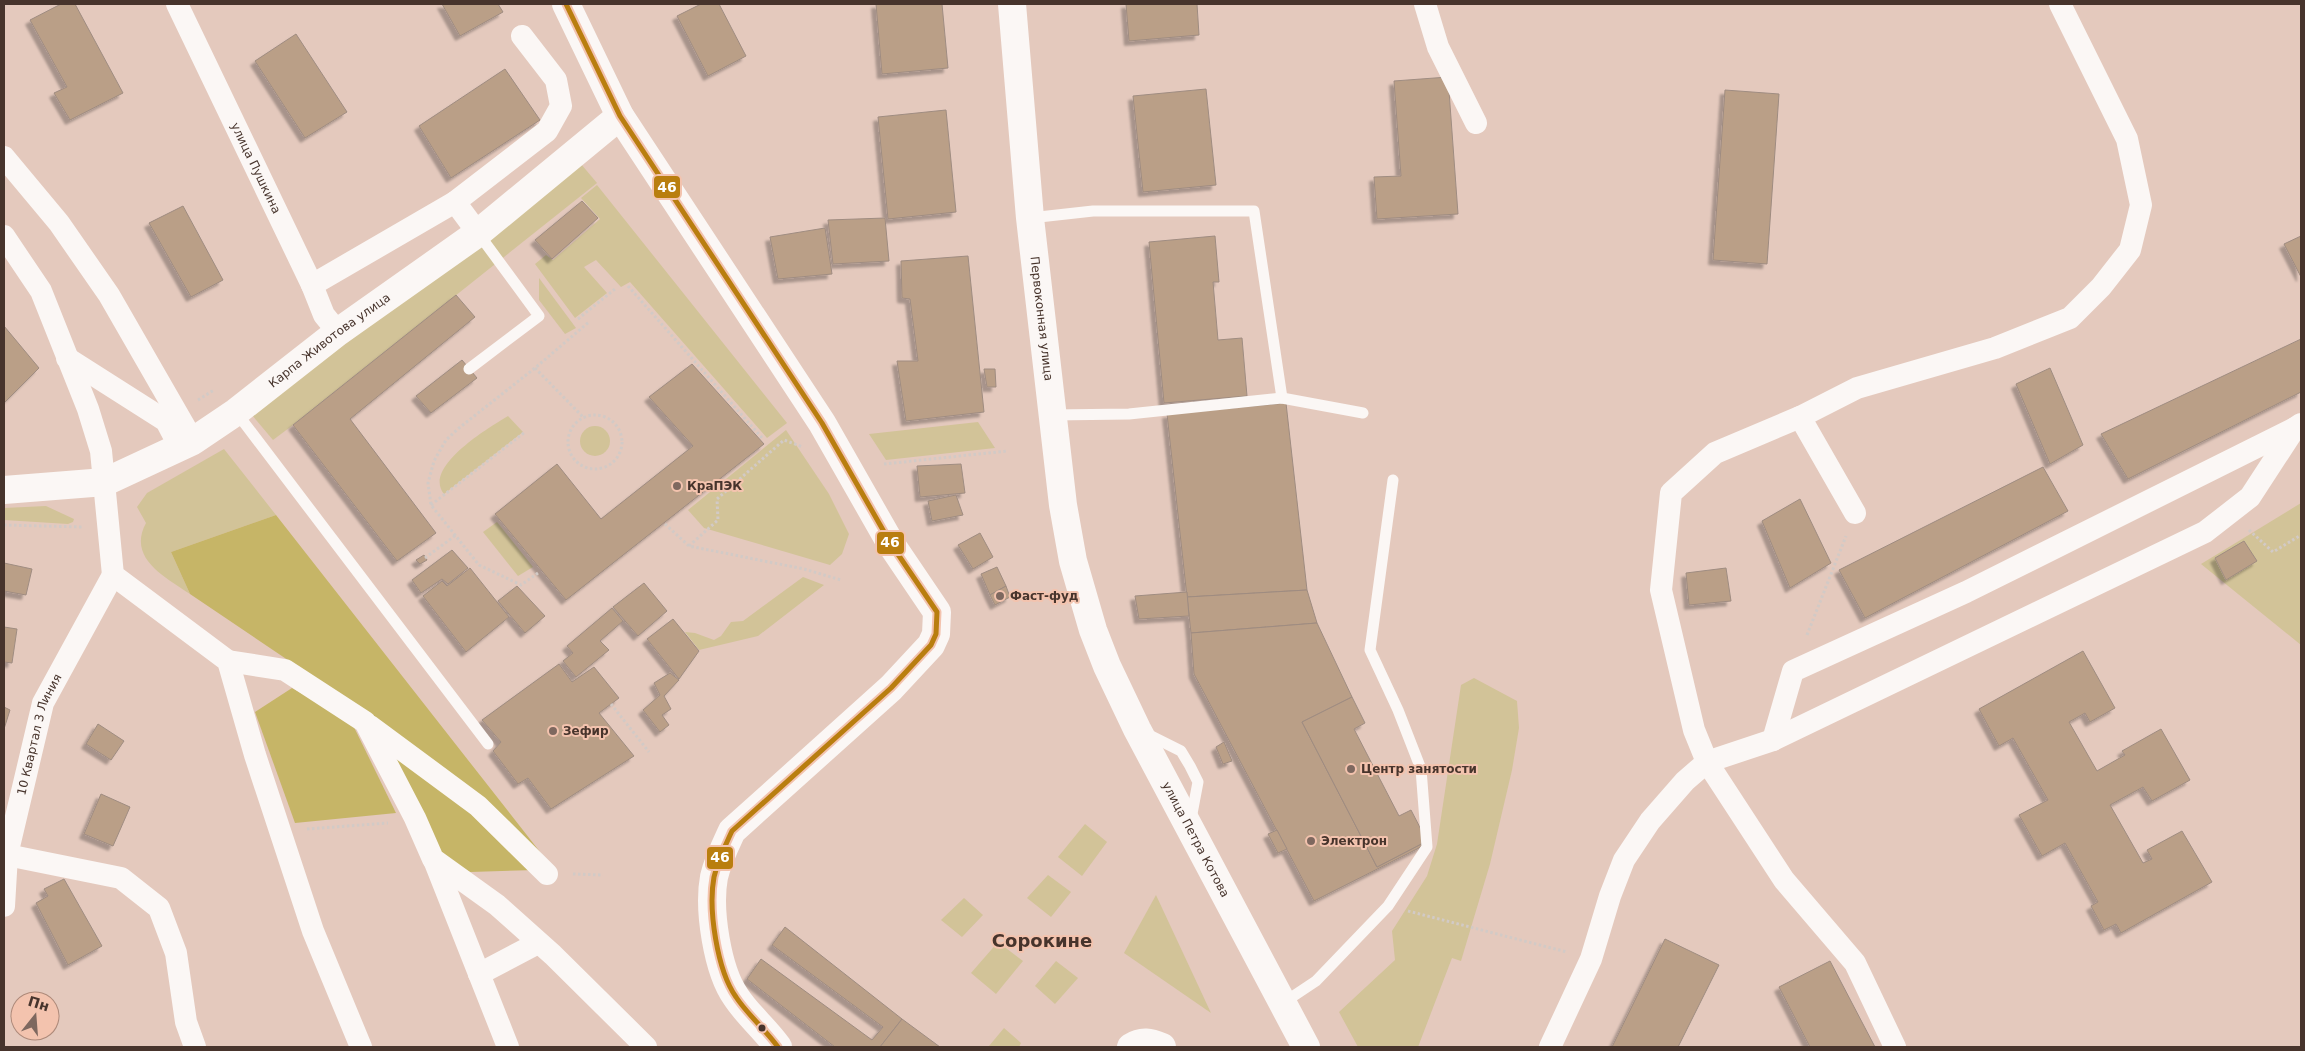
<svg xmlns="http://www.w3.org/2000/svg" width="2305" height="1051" font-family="'DejaVu Sans',sans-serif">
<defs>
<filter id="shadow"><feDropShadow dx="-4.5" dy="4.5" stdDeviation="1" flood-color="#0004"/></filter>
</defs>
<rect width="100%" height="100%" fill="#e4c9bd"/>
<g fill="#d2c398">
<polygon points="581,164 597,183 293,425 273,440 252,415"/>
<polygon points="597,185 787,423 767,438 630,282 621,287 596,260 584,267 607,293 575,318 535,264 546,255 553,260 600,219 581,198"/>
<polygon points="539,278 576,328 565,334 539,300"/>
<path d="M508 416 523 432 444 494C422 467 490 427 508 416Z"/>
<polygon points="978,422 995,448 886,460 869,434"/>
<circle cx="595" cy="441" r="15"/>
<polygon points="786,430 829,494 849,534 842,554 830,565 704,528 688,510"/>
<path d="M224 449 276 515 171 552 190 594C165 577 127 558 146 523L137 507 147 493Z"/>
<polygon points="2301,503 2301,645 2201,564"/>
<polygon points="46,506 74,519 73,522 68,524 4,520 4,508"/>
<polygon points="497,522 533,567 518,576 483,532"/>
<polygon points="803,577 824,585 758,636 699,650 685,632 695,633 714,640 721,636 731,622 743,621"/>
<polygon points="1474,678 1517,701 1519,728 1512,770 1490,864 1461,961 1452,958 1418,1047 1358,1047 1339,1012 1395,960 1392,931 1427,876 1437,844 1461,685"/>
<polygon points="1085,824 1107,842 1082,876 1058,857"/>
<polygon points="1048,875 1071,892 1051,917 1027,898"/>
<polygon points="1156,895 1211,1013 1124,953"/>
<polygon points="964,898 983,915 962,937 941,920"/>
<polygon points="998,942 1023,961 996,994 971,973"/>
<polygon points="1056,961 1078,978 1055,1004 1035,986"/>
<polygon points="1004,1028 1021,1043 1019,1047 989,1046"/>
</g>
<g fill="#c6b567">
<polygon points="276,515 544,857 371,716 190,594 171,552"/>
<polygon points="292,688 351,721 396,813 295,823 255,712"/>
<polygon points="384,743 472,809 536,870 470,872 439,854"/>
</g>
<g fill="#ba9f87" stroke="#9f8c81" filter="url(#shadow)">
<polygon points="61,4 75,4 123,93 70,120 54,93 67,87 30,20"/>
<polygon points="442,4 498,4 503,12 460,36"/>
<polygon points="701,4 719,4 746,56 708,76 677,16"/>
<polygon points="876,4 942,4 948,68 882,74"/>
<polygon points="1126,4 1197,4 1199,35 1129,41"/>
<polygon points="296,34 347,112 305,138 255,61"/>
<polygon points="505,69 540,120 451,178 419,126"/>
<polygon points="1448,77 1458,214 1377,219 1374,177 1401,176 1394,81"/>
<polygon points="1206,89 1216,185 1143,192 1133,96"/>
<polygon points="1725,90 1779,94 1767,264 1713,260"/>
<polygon points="946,110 956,212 888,219 878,117"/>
<polygon points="582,201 598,218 552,259 535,240"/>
<polygon points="183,206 223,280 191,297 149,223"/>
<polygon points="885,218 889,261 833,264 828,220"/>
<polygon points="825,228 832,274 778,279 770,237"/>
<polygon points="1215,236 1219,282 1213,282 1218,340 1242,338 1247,396 1164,403 1149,242"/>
<polygon points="2301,236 2301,277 2284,244"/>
<polygon points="968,256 984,412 906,421 897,361 918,361 910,299 902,298 901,261"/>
<polygon points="456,295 475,317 350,419 436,533 397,561 293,425"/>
<polygon points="4,326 39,368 4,403"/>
<polygon points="2301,339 2301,392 2128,479 2101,434"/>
<polygon points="462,360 477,378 431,413 416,396"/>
<polygon points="692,364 764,444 566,600 495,514 557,464 601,519 693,446 649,397"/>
<polygon points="2050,368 2083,445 2050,464 2016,384"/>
<polygon points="984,369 995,369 996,387 987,387"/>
<polygon points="1286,403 1307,590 1187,597 1167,414"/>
<polygon points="961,464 965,493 920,497 917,466"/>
<polygon points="2043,467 2068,511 1865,618 1839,570"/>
<polygon points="956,495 963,515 932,521 928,501"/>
<polygon points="1800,499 1831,563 1790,588 1762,521"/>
<polygon points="980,533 993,557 973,569 958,545"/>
<polygon points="2244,541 2257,561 2226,580 2215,558"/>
<polygon points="452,550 468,568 448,584 442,579 421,593 412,580"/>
<polygon points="424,555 427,560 420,564 416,560"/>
<polygon points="4,563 32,569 26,595 4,591"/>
<polygon points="997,567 1006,586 990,595 981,574"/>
<polygon points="470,568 509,617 466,652 423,596 442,581 447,586"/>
<polygon points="1726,568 1731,601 1689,605 1686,573"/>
<polygon points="644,583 667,611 638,636 613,607"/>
<polygon points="517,586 545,616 525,633 498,601"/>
<polygon points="1006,586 1010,597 995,605 990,595"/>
<polygon points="1307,590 1317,623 1191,633 1187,597"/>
<polygon points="1187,592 1189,616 1139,619 1135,596"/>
<polygon points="612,608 623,621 600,641 609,650 576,677 563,661 573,653 567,646"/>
<polygon points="673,619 699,651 679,679 647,639"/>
<polygon points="1317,623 1352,697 1302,722 1377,867 1427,841 1419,848 1314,901 1194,674 1191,633"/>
<polygon points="4,627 17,629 12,663 4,662"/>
<polygon points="2083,651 2115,708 2090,722 2085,713 2069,722 2097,771 2125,755 2122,751 2161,729 2190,780 2152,801 2143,787 2110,805 2143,863 2152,859 2147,850 2182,831 2212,882 2121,933 2116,924 2104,930 2091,906 2098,902 2065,843 2042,856 2019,815 2048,800 2013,738 1999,746 1979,709"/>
<polygon points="559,664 572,682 594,667 619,698 599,713 634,756 551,809 528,778 518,784 493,751 501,742 482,720"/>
<polygon points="670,673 679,680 664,696 671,709 662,715 669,725 660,732 643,710 660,695 654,683"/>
<polygon points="1352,697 1365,723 1354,729 1399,816 1411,810 1427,841 1377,867 1302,722"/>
<polygon points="4,707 10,710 4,729"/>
<polygon points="98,724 124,741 111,760 86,744"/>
<polygon points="1224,742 1232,761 1223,764 1216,747"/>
<polygon points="101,794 130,807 113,846 84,834"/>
<polygon points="1277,830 1287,849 1278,853 1268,834"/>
<polygon points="64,879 102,946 68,965 36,903 48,896 44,889"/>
<polygon points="785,927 902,1019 880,1047 835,1047 747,979 761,959 872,1040 883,1027 772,945"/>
<polygon points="1665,939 1719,965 1678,1047 1612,1047"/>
<polygon points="1830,961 1875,1047 1810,1047 1779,987"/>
<polygon points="902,1019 940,1047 880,1047"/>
</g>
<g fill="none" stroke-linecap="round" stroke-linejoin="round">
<g stroke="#d2cac6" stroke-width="3" stroke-dasharray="2.5 2.5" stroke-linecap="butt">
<polyline points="628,286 763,439"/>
<polyline points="578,319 615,289"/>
<polyline points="535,368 583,417"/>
<polyline points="198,400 214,390"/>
<circle cx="595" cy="442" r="27"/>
<polyline points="884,464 1007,451"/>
<polyline points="431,505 525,432"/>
<polyline points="665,524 689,546 804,569 841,580"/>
<polyline points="4,525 83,527"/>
<polyline points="2249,530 2273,552 2301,535"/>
<polyline points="689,546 718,520 717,499 784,440 803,447"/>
<polyline points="425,558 456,535"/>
<polyline points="538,573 521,585 479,565 431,505 428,483 434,461 446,440 459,428 535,368 589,322"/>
<polyline points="1807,635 1846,536"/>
<polyline points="611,704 649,752"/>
<polyline points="307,829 388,823"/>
<polyline points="573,874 603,875"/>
<polyline points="1408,911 1567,952"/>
</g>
<g stroke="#fbf7f5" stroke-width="11">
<polyline points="1030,218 1093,211 1254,211 1282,398"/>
<polyline points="469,369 539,316 478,233"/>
<polyline points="236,412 488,744"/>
<polyline points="1053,415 1129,414 1282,398 1363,413"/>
<polyline points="1145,733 1181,751 1190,766 1198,782 1191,819"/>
<polyline points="1283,1003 1316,981 1388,906 1427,847 1421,769 1398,710 1370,650 1393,480"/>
</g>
<g stroke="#fbf7f5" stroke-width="22">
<path id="s1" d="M177 4 312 285 324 315 338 332"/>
<polyline points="1425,4 1438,47 1476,123"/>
<polyline points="4,157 59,223 109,295 193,441"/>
<polyline points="478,233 455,202 547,131 561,106 556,80 522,36"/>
<polyline points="4,236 41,291 88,409 101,451 113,575 228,661 255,755 313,931 361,1047"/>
<polyline points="312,285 455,202"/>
<polyline points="67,358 166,421 177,442"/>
<polyline points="1800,417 1855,513"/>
<polyline points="228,661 285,670 365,722 415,818 433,859 497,905 553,955 646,1047"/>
<polyline points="370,726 478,806 547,874"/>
<polyline points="1773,740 1793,671 1966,592 2295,428"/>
<polyline points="7,855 121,878 159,908 176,953 186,1022 195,1047"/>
<polyline points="434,860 508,1047"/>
<path id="s2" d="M4 906 7 855 43 703 113 575"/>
<polyline points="479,974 538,943"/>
<polyline points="1550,1047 1591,959 1610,896 1624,860 1650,821 1685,781 1707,762 1773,740 2205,532 2250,497 2295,428 2301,424"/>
<polyline points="1895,1047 1855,963 1784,880 1707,762 1694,730 1661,590 1671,493 1715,453 1800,417 1857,388 1995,348 2070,318 2101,287 2130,250 2141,205 2127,139 2060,4"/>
</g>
<g stroke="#fbf7f5" stroke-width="28">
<path d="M566 4 620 116 822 423 891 544 937 612 936 634 931 645 891 688 732 831C725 846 718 860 714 877 708 909 717 970 736 997 747 1014 765 1029 778 1047"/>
<path id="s3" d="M4 490 105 482 193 441 236 412 338 332 478 233 620 116"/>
<path d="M1131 1047C1142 1040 1150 1042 1162 1047"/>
</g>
<path stroke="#fbf7f5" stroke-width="28" id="s4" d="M1012 4 1030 218 1063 505 1073 561 1093 630 1107 666 1137 729 1306 1047"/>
<g stroke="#f3c3ae" stroke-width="9">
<path id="bus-1" d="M566 4 620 116 822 423 891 544 937 612 936 634 931 645 891 688 732 831C725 846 718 860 714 877 708 909 717 970 736 997 747 1014 765 1029 778 1047"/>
</g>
<use href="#bus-1" stroke="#b97e0f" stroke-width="5"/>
</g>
<g fill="#7e685f" stroke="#f3c3ae" stroke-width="2">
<circle cx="677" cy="486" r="5"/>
<circle cx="1000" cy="596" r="5"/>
<circle cx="553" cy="731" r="5"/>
<circle cx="1351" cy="769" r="5"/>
<circle cx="1311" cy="841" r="5"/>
</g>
<circle fill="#47342c" stroke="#f3c3ae" stroke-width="2" cx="762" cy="1028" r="4.5"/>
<g text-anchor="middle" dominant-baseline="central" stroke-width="4" stroke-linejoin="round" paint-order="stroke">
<g font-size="12" fill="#47342c" stroke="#f3c3ae">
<text stroke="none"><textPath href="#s1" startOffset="182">улица Пушкина</textPath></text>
<text stroke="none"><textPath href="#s4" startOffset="316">Первоконная улица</textPath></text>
<text stroke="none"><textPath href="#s3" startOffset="368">Карпа Животова улица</textPath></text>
<text stroke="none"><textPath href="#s2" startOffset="176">10 Квартал 3 Линия</textPath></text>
<text stroke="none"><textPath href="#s4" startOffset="866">улица Петра Котова</textPath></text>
</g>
<g font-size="12" font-weight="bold" fill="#47342c" stroke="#f3c3ae" text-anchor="start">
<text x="687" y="486">КраПЭК</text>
<text x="1010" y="596">Фаст-фуд</text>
<text x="563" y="731">Зефир</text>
<text x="1361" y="769">Центр занятости</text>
<text x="1321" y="841">Электрон</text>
</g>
<g font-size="18" font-weight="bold" fill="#47342c" stroke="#f3c3ae">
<text x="1042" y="940">Сорокине</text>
</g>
</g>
<g stroke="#f3c3ae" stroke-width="2">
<rect x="653" y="175" width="28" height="24" rx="5" fill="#b97e0f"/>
<rect x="876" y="531" width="29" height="24" rx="5" fill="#b97e0f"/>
<rect x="706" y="846" width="28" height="24" rx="5" fill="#b97e0f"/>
</g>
<g font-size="14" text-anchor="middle" font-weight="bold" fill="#fff">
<text x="667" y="192">46</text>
<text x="890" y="547">46</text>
<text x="720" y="862">46</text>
</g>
<rect width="2305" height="1051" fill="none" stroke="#47342c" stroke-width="10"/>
<g transform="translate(35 1016) rotate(17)"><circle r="24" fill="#f3c3ae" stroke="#ae8a7a"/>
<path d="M0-4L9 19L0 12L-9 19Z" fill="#7e685f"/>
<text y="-8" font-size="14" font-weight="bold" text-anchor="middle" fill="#47342c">Пн</text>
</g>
</svg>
